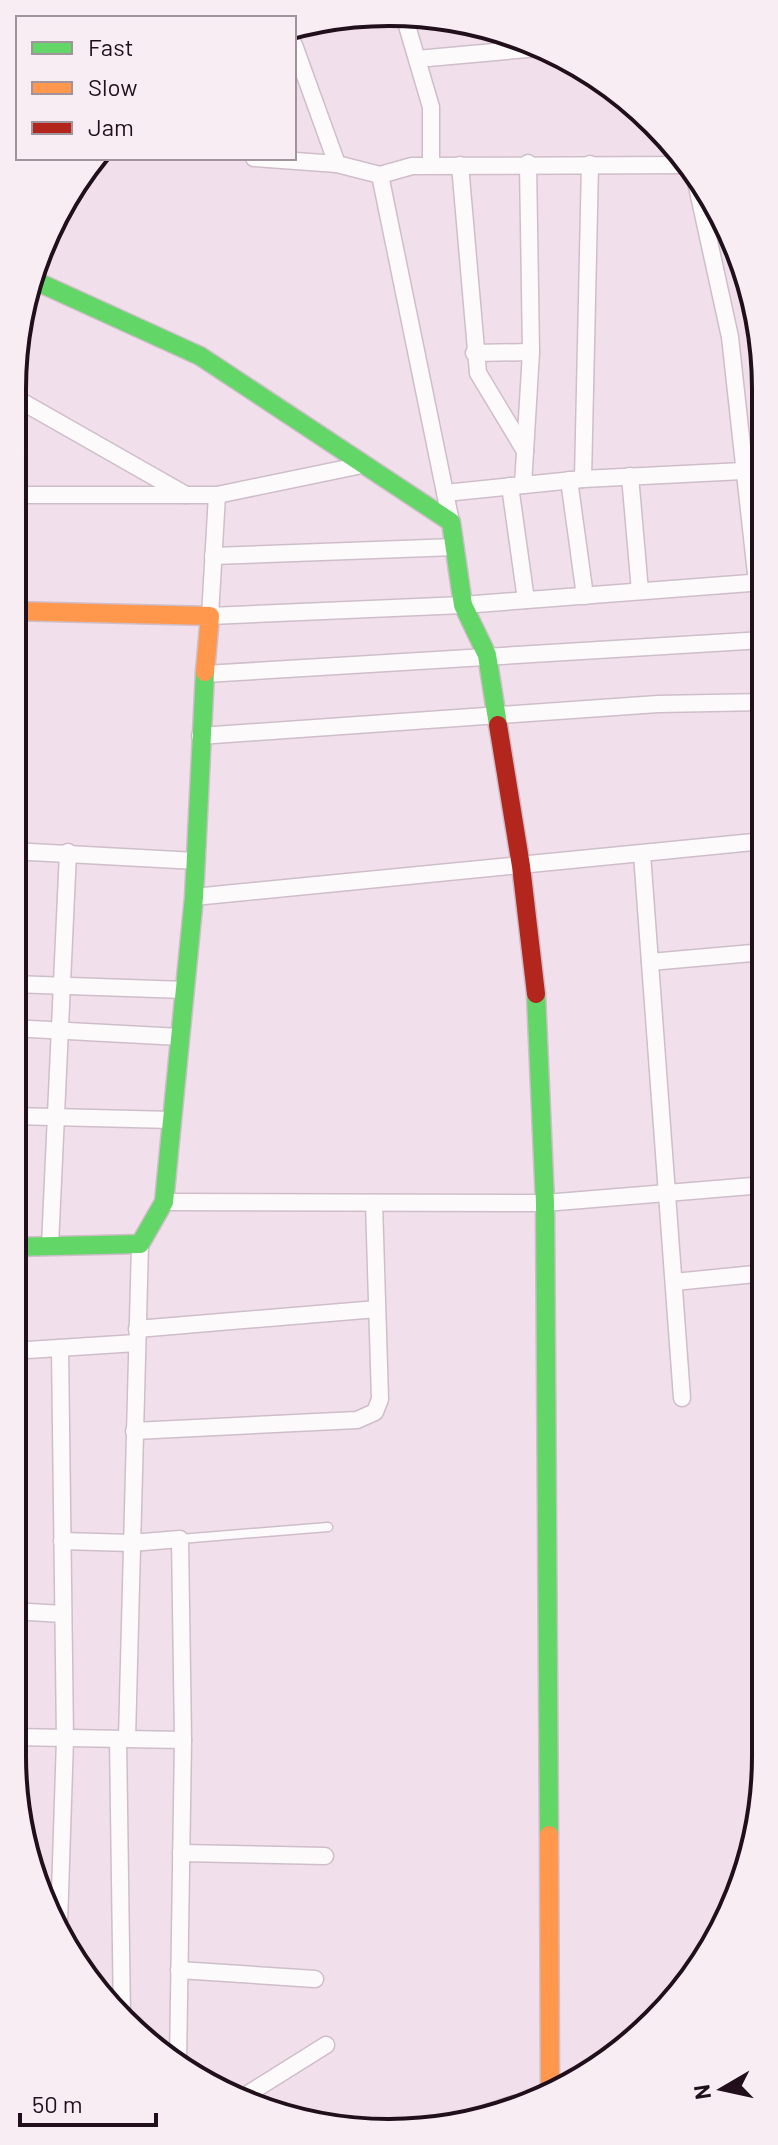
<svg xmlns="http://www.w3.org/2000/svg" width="778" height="2145" font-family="Barlow,sans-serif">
<rect width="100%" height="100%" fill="#f1e0eb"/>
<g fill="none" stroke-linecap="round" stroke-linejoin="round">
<g stroke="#cfbec9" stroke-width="11">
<polyline id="lane" points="180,1539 328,1527"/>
</g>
<g stroke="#cfbec9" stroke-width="19">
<g id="street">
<polyline points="405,19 431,107 431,165"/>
<polyline points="294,45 337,164 380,175 412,166 689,165"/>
<polyline points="417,59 539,48"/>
<polyline points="254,158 337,164"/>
<polyline points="460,165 478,373 525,451"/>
<polyline points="694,173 730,337 757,583"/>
<polyline points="380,175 451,522"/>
<polyline points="474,353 531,352"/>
<polyline points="12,396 186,495"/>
<polyline points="630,476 640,591"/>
<polyline points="583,479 590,164"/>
<polyline points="569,480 585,596"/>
<polyline points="523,485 531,352 528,163"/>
<polyline points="510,486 526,600"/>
<polyline points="445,493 583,479 763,470"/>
<polyline points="12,495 217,495 362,465"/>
<polyline points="217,495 210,616 463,605 763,582"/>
<polyline points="213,556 455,547"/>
<polyline points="205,674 763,640"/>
<polyline points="200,736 658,704 764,702"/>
<polyline points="12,851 196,861"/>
<polyline points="642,854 682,1398"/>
<polyline points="194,897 764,841"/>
<polyline points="760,952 764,1017"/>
<polyline points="650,962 764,952"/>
<polyline points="12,984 185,990"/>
<polyline points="12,1028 180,1037"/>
<polyline points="12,1116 172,1120"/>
<polyline points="164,1202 545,1203 765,1185"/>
<polyline points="50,1246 68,852"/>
<polyline points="674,1282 765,1273"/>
<polyline points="137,1329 377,1309"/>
<polyline points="12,1351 136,1343"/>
<polyline points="134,1431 357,1420 375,1412 380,1399 374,1203"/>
<polyline points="62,1541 131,1543 180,1539 183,1740 178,2064"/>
<polyline points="12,1611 63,1614"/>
<polyline points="12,1737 183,1740"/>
<polyline points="127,1738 140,1244"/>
<polyline points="118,1739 122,2018"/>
<polyline points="181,1853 325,1856"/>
<polyline points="59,1924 65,1739 60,1348"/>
<polyline points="179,1970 315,1979"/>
<polyline points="243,2097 326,2045"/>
</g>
</g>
<g stroke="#cfbec9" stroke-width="21">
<g id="fast">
<polyline points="31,279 200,356 451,522 463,605 487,655 498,725"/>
<polyline points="536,994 545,1203 549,1835"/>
<polyline points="12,1247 140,1244 164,1202 194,897 205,672"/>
</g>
</g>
<g stroke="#cfbec9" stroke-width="21">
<g id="slow">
<polyline points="12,611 210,616 205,672"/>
<polyline points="549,1835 550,2090"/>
<polyline points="451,2126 514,2105"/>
</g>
</g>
<g stroke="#cfbec9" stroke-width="21">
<polyline id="jam" points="498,725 521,866 536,994"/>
</g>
<use href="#lane" stroke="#fdfafc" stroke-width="8"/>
<use href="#street" stroke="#fdfafc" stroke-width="16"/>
<use href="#fast" stroke="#63d668" stroke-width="18"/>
<use href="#slow" stroke="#ff974d" stroke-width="18"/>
<use href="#jam" stroke="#b3261e" stroke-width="18"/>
</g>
<path d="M0 0H778V2145H0ZM389 26H389A363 363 0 0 1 752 389V1756A363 363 0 0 1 389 2119H389A363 363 0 0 1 26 1756V389A363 363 0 0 1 389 26Z" fill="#f8edf3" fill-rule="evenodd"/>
<path fill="none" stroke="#210f1b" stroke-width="4" d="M389 26H389A363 363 0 0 1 752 389V1756A363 363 0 0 1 389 2119H389A363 363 0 0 1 26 1756V389A363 363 0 0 1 389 26Z"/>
<rect x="16" y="16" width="280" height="144" fill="#f8edf3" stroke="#a2949d" stroke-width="2"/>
<rect x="32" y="42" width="40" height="12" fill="#63d668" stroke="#a2949d" stroke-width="2"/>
<text x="88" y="56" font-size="24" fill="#210f1b">Fast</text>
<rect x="32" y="82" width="40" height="12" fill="#ff974d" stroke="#a2949d" stroke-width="2"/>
<text x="88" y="96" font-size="24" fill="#210f1b">Slow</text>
<rect x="32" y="122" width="40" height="12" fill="#b3261e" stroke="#a2949d" stroke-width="2"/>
<text x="88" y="136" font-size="24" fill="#210f1b">Jam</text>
<g transform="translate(722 2089) rotate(261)" stroke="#f8edf3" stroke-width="6" paint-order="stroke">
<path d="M0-6L14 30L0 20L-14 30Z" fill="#210f1b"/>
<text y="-12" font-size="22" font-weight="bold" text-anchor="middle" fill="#210f1b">N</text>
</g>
<path d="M20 2113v12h136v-12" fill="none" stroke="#210f1b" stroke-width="4"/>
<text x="32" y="2113" font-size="24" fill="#210f1b" stroke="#f8edf3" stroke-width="6" paint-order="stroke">50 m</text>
</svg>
